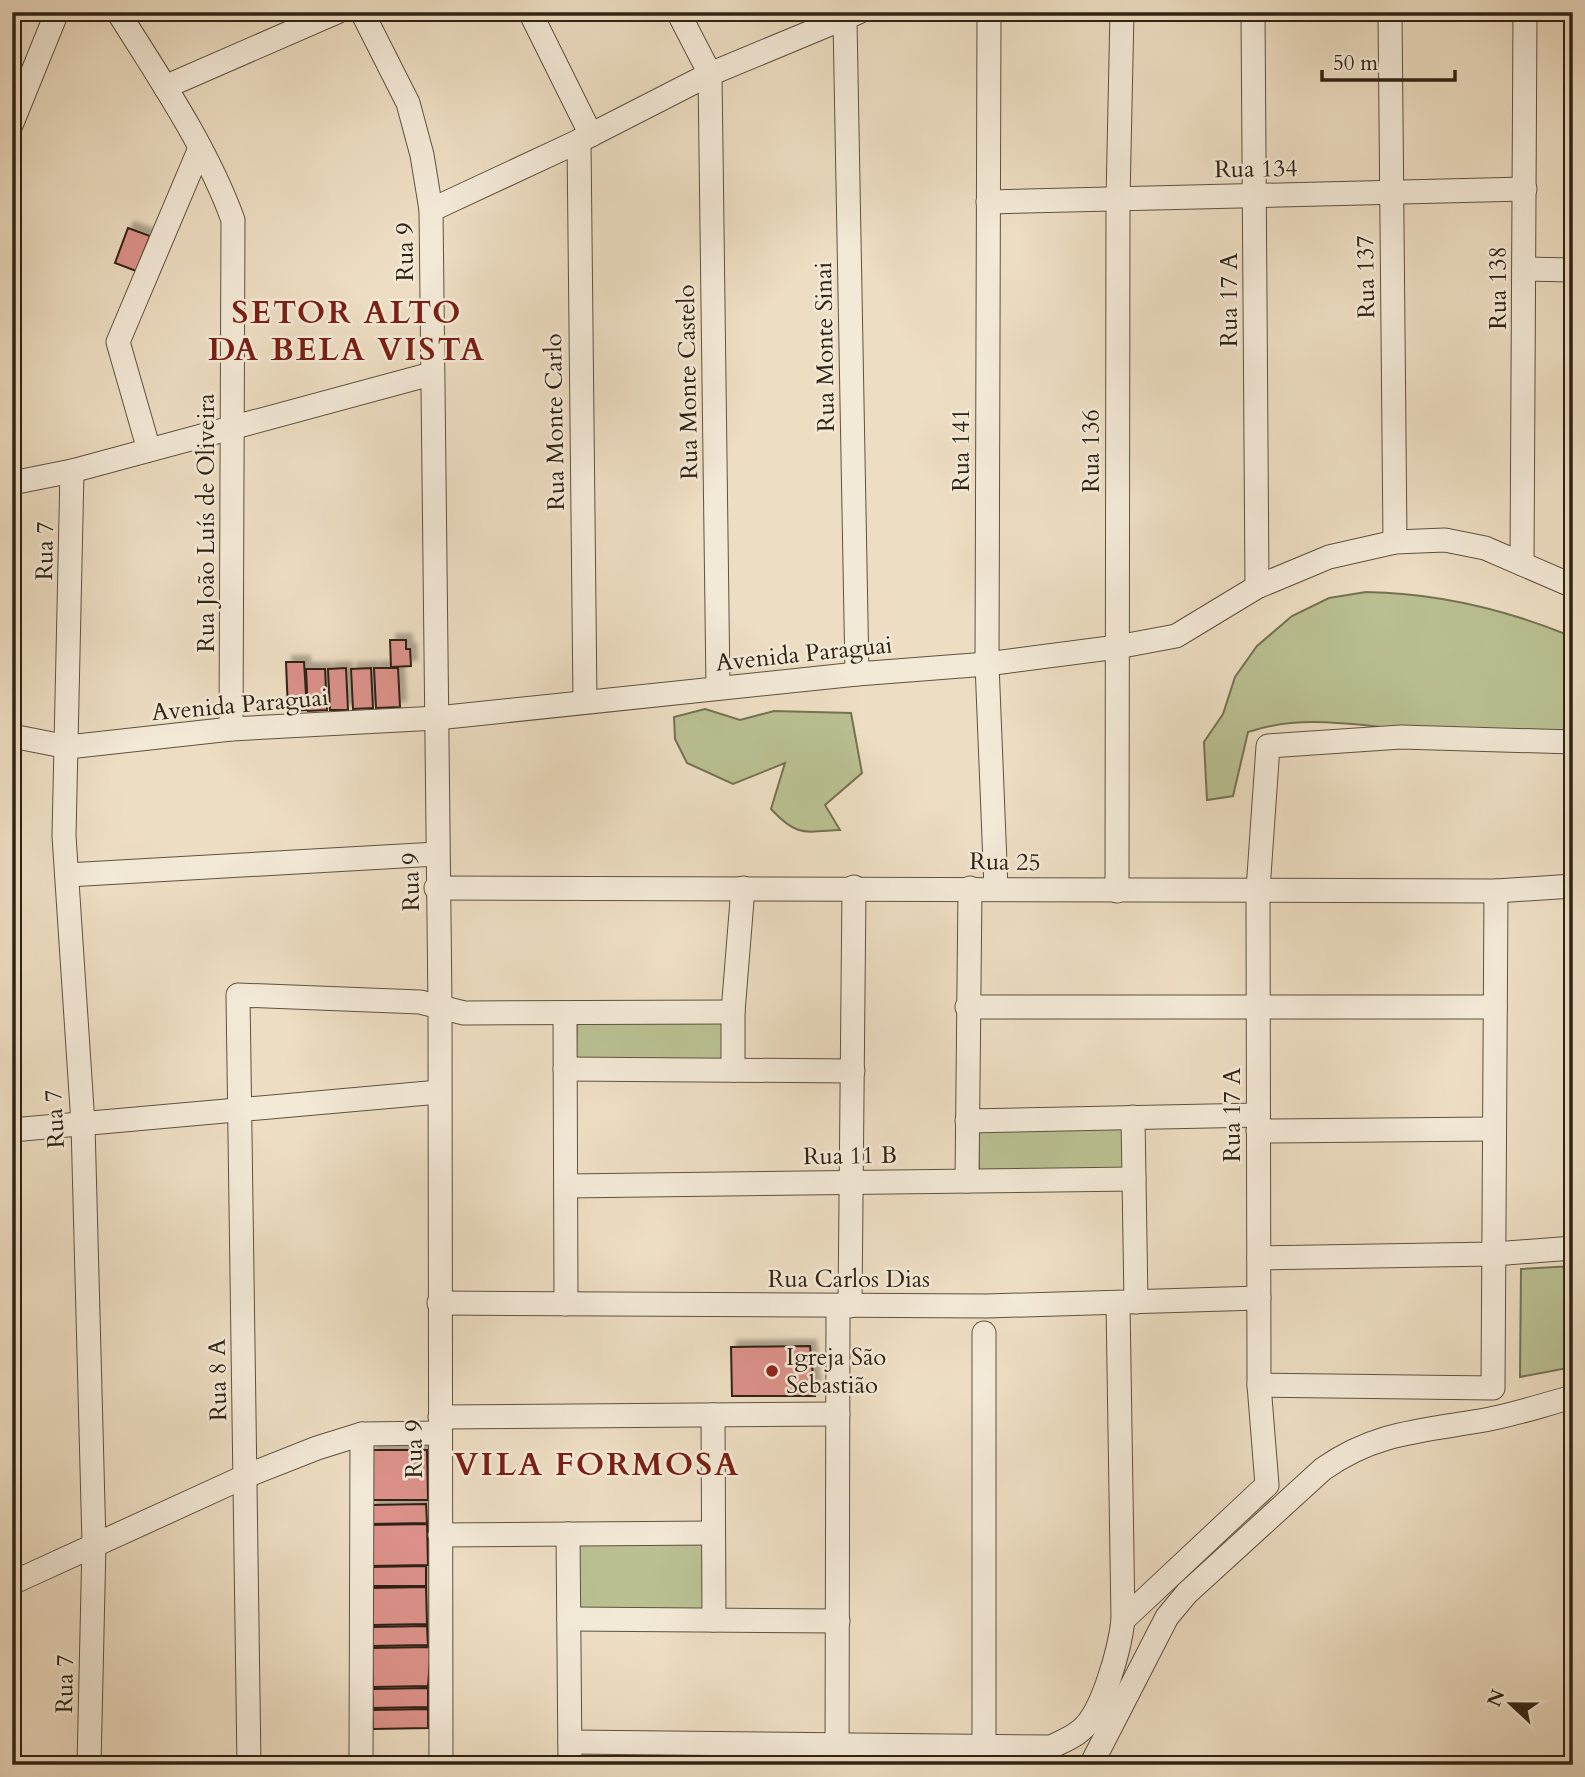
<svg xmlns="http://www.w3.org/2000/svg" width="1585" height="1777" font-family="Cardo,serif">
<defs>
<filter id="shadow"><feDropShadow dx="6" dy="-6" stdDeviation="2" flood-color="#0004"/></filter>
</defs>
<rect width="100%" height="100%" fill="#edddc2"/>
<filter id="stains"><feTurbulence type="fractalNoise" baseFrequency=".00286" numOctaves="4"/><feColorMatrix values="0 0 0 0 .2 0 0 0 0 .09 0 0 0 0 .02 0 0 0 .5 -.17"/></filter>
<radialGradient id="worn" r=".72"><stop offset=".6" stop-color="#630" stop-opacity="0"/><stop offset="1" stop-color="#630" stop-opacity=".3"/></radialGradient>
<g fill="#bac092" stroke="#757253" stroke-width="2">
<path d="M1366 592C1439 593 1505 609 1573 637V734C1525 733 1476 733 1428 731 1366 728 1308 712 1248 732L1233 796 1207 800 1204 742 1223 714 1235 677 1257 646 1292 616 1329 598Z"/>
<path d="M705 709 740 720 774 711 851 713 862 773 825 805 840 830C804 832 797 837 771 809L785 763 733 784 687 763 675 739 674 717Z"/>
<polygon points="577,1020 724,1020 724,1062 576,1062"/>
<polygon points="978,1128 1124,1128 1125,1171 979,1171"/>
<polygon points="1573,1266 1573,1367 1520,1377 1521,1269"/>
<polygon points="703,1541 703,1609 579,1610 578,1542"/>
</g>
<g fill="#db9189" stroke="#302314" stroke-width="2" filter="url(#shadow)">
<polygon points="128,228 150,236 136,271 115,263"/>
<polygon points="390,640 406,640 406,649 410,649 411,666 391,667"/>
<polygon points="286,662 304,662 307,710 288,711"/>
<polygon points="346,668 348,710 330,710 328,669"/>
<polygon points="371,668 373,708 353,709 351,669"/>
<polygon points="374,668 398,668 400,707 376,708"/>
<polygon points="306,669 325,669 327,710 308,711"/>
<polygon points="810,1346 815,1396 732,1396 731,1347"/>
<polygon points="370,1450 427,1450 428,1500 371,1500"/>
<polygon points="426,1504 427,1523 371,1524 370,1505"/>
<polygon points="427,1524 428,1565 371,1566 369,1525"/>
<polygon points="426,1566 426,1586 371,1586 370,1567"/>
<polygon points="426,1587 427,1624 372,1625 370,1588"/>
<polygon points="427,1626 428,1645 372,1646 371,1627"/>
<polygon points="431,1647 428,1686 373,1687 371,1648"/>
<polygon points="428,1688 428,1707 373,1708 372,1689"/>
<polygon points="428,1709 428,1728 373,1729 372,1710"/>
</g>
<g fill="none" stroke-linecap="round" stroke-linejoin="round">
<g stroke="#5f5240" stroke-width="25">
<g id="minor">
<path d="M118 12C160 79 206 146 233 220L231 729"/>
<polyline points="362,12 408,103 422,155 431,210 440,1006 441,1765"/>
<polyline points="530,12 591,135"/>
<polyline points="678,12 710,74 718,688"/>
<polyline points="989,12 987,664 996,888"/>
<polyline points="1253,12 1257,587"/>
<polyline points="1390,12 1395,542"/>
<polyline points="845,20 857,674"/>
<polyline points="165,87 337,12"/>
<polyline points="12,123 57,12"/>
<polyline points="579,141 585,702"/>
<polyline points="988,202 1525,189"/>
<polyline points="431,210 579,141 710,74 859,12"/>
<polyline points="1524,269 1573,270"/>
<polyline points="149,450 118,342 200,148"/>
<polyline points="72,471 64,836 83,1124 94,1544 89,1765"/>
<polyline points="12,483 72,471 431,374"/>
<polyline points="1522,564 1525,12"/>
<polyline points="12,736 68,747 231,729 437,718 857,674 987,664 1117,647 1176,636 1257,587 1329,557 1395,542 1445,540 1485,548 1573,586"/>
<polyline points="67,875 437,854"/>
<polyline points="436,888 1496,891 1573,886"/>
<polyline points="1117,891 1118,199 1122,12"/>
<polyline points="967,1007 1495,1007"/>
<polyline points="565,1013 566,1304"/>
<polyline points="565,1069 853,1071"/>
<polyline points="733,1070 733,1012 743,888"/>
<polyline points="1133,1117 1136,1302"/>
<polyline points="967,1121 1258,1115"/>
<polyline points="12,1130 439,1092"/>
<polyline points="1258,1131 1494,1129"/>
<polyline points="967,1181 970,888"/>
<polyline points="566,1186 1134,1179"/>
<polyline points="1259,1258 1494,1254 1573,1248"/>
<polyline points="439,1303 987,1306 1259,1298"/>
<polyline points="1118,1303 1123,1620"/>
<polyline points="850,1306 854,887"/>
<polyline points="1259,1385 1493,1388 1496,891"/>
<polyline points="713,1415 714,1620"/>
<polyline points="440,1417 838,1414"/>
<polyline points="568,1534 570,1765"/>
<polyline points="440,1535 713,1533"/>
<polyline points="12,1583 246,1476 317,1448 362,1434 440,1433"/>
<polyline points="569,1619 838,1621"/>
<path d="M570 1742 1051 1747C1061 1742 1072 1738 1080 1731 1103 1714 1120 1647 1123 1620L1267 1485 1259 1385 1258 890 1268 746 1401 737 1573 742"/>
<polyline points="984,1746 984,1333"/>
<polyline points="249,1765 238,995 420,1002 464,1013 733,1012"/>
<polyline points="361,1765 362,1434"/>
<polyline points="837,1765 838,1306"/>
<path d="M1091 1765 1167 1617 1187 1593 1323 1469C1374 1433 1419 1431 1479 1421 1511 1416 1542 1405 1573 1397"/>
</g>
</g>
<use href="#minor" stroke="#f3e9d7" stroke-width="23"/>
</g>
<circle fill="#8f2418" stroke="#f3e9d7" stroke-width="2.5" cx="772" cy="1371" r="7"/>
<g text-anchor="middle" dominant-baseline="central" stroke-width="5" stroke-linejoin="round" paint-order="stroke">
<g font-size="24" fill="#302314" stroke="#f3e9d7">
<text transform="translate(1256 169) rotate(-1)">Rua 134</text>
<text transform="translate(405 252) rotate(-90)">Rua 9</text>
<text transform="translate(1366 277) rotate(-91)">Rua 137</text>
<text transform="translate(1498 288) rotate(-90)">Rua 138</text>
<text transform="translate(1229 300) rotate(-90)">Rua 17 A</text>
<text transform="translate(825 347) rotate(-91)">Rua Monte Sinai</text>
<text transform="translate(688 382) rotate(-91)">Rua Monte Castelo</text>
<text transform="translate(555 422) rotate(-91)">Rua Monte Carlo</text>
<text transform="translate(961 450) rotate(-90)">Rua 141</text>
<text transform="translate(1091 451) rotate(-90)">Rua 136</text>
<text transform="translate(206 523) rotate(-90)">Rua João Luís de Oliveira</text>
<text transform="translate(45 551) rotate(-89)">Rua 7</text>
<text transform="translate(804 654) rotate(-6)">Avenida Paraguai</text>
<text transform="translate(240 705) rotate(-5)">Avenida Paraguai</text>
<text transform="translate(1005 862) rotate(1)">Rua 25</text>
<text transform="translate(411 882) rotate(-91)">Rua 9</text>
<text transform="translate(1232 1115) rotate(-90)">Rua 17 A</text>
<text transform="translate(55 1119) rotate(-93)">Rua 7</text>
<text transform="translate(850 1156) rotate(-1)">Rua 11 B</text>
<text x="849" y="1279">Rua Carlos Dias</text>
<text transform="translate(218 1380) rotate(-91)">Rua 8 A</text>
<text transform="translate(414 1449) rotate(-90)">Rua 9</text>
<text transform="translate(65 1684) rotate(-89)">Rua 7</text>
</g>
<g font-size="24" fill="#302314" stroke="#f3e9d7" text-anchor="start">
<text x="786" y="1357">Igreja São<tspan x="786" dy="28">Sebastião</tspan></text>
</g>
<g font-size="32" font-weight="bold" letter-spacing="2" fill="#7a1f14" stroke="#f3e9d7">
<text x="347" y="313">SETOR ALTO<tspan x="347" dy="37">DA BELA VISTA</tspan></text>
<text x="597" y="1465">VILA FORMOSA</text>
</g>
</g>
<rect width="1585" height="1777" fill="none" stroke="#edddc2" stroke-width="42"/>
<rect x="14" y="14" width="1557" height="1749" fill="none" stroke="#302314" stroke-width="3.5"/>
<rect x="21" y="21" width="1543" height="1735" fill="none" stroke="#302314" stroke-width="2"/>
<g transform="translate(1511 1704) rotate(292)" stroke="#f3e9d7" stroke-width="5" paint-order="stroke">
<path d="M0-5L12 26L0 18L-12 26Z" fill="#302314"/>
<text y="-10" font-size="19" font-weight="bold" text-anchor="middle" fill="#302314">N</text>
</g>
<path d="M1322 70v10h133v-10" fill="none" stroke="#302314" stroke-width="3.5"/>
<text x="1333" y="70" font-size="21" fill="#302314" stroke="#f3e9d7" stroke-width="5" paint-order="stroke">50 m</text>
<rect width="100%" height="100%" filter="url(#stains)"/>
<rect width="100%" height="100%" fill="url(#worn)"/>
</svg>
